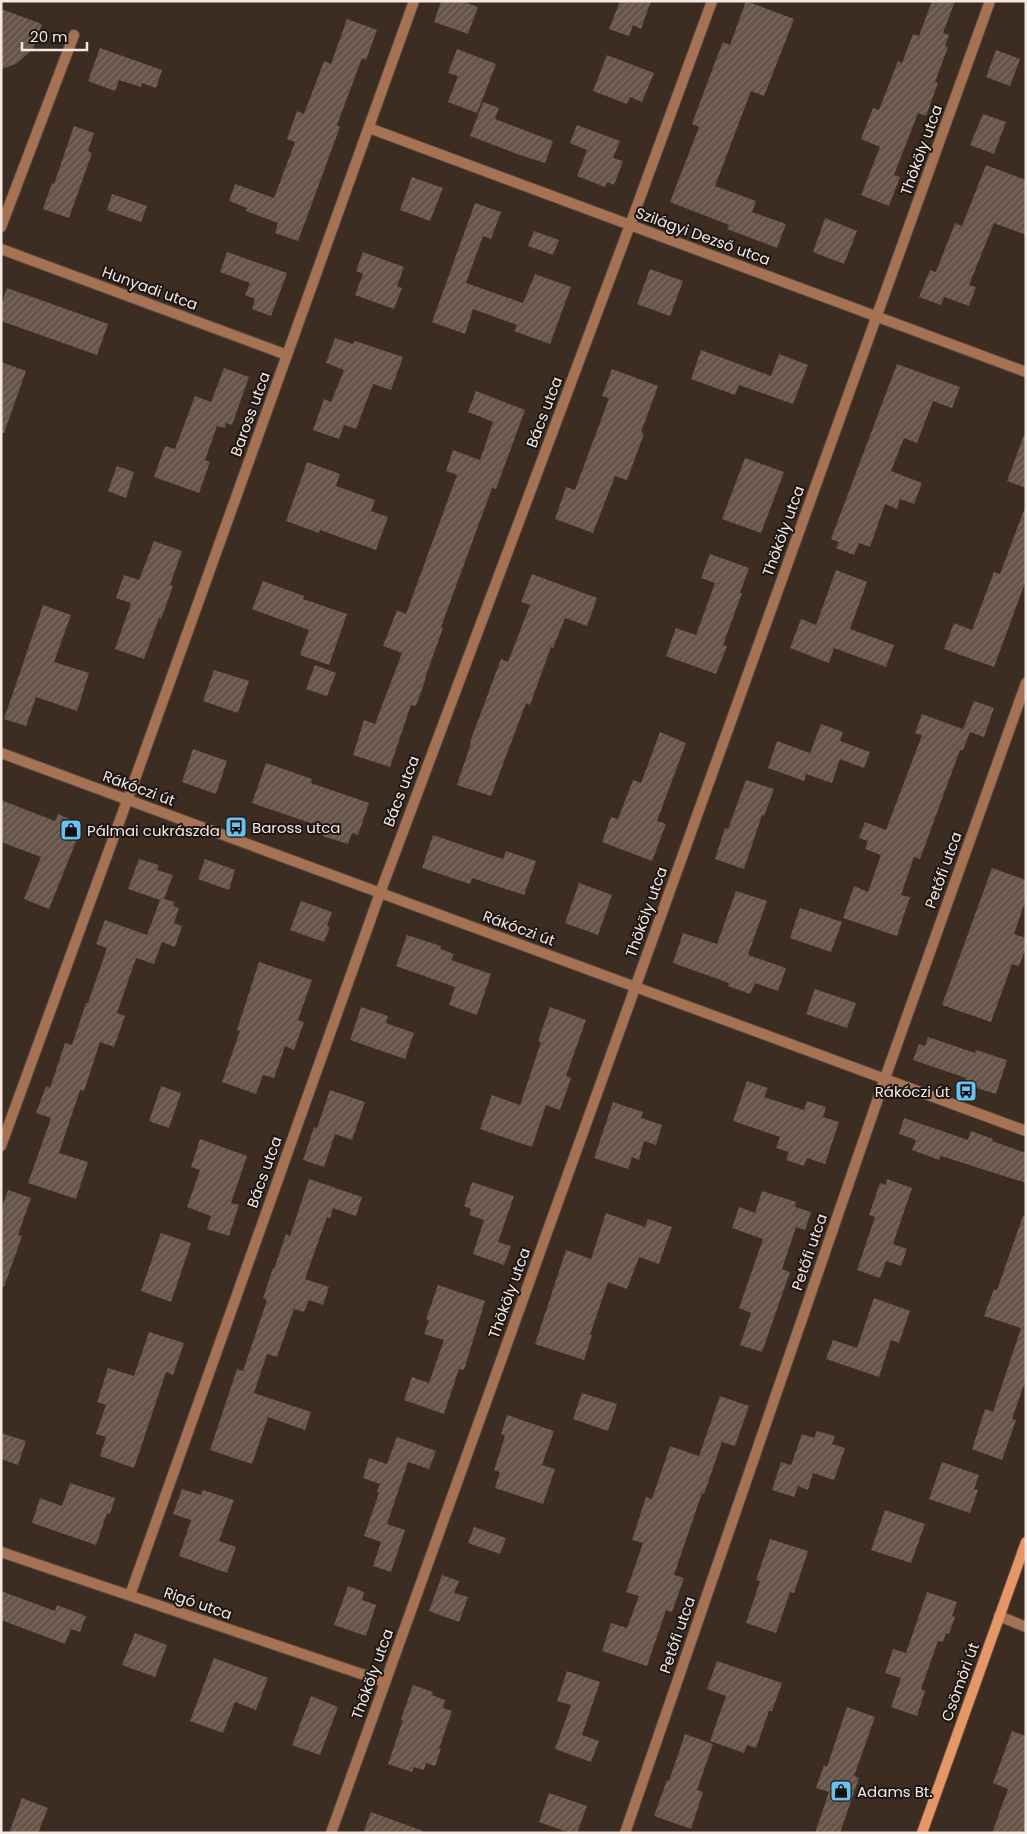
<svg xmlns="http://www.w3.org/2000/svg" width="1027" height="1834" font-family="Poppins,sans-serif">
<defs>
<pattern id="building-hatch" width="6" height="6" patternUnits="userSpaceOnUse" patternTransform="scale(1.25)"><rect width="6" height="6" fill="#675448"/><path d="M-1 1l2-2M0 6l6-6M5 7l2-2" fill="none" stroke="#7d6d62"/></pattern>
</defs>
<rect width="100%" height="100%" fill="#3d2c21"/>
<g fill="url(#building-hatch)">
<polygon points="441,1 462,1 478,7 468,34 434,22"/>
<polygon points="620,1 651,1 641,29 633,25 629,36 609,29"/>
<polygon points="746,1 794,19 764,96 751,91 715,186 756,201 752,212 786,224 777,248 727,229 729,225 670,202 699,127 692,124 715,62 723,42 730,45"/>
<polygon points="932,1 955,1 943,33 949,35 945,46 948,47 935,82 938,83 926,116 918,113 894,175 900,177 889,206 861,195 880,147 861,139 873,108 879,110 898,61 902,63 913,34 919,36"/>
<polygon points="1,9 42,24 33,49 16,64 1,69"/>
<polygon points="347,19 377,30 366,60 362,58 337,125 340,127 298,241 275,233 278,223 246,211 247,208 229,201 235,184 274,198 295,142 287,139 297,111 304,114 324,61 331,64"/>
<polygon points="100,48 162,70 156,88 142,83 141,87 119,80 115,91 88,81"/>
<polygon points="457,49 496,64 477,113 448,102 458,76 448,73"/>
<polygon points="996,50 1020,59 1010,86 986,77"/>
<polygon points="607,55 654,73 642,102 630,97 627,104 593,91"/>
<polygon points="483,102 499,108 495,119 553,141 545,163 520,155 470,136"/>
<polygon points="983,114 1006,122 994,154 970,145"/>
<polygon points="577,125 620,141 613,158 623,161 614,185 607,182 605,187 577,176 587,150 570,143"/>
<polygon points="74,126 94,133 88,151 92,153 69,218 43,209 52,183 54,184"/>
<polygon points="986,165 1026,180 1026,235 994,223 969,285 976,287 969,306 944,297 941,305 919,297 930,270 936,272 955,223 962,226"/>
<polygon points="412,177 443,188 430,221 400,210"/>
<polygon points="112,194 147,206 141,222 107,210"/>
<polygon points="475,203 501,212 491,239 483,236 466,283 523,303 535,274 571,287 550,344 514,331 517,325 473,309 465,334 432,322"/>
<polygon points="825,218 857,231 844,264 813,252"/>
<polygon points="534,231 559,240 553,255 528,246"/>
<polygon points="227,252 287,273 271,316 252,309 255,299 245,295 250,283 220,272"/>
<polygon points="363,252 404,267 397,286 402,288 394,309 355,295 363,274 356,271"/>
<polygon points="650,269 683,281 670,316 637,304"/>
<polygon points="7,288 108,324 97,355 1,321 1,305"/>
<polygon points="335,338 353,344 355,341 403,357 391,390 373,384 356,429 344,425 339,439 313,430 324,399 331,402 344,370 326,363"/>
<polygon points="701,350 771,376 779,354 808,365 793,404 739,385 735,395 691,379"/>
<polygon points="1,362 26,371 4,433 1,433"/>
<polygon points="897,364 960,387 952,408 933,401 917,443 904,438 891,471 922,483 914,504 900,499 897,509 885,504 870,547 859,543 854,555 836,548 839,542 831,539"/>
<polygon points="224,368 249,377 232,425 226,423 225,428 217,426 205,460 210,462 199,493 154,477 165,446 175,449 195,396 211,402"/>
<polygon points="612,369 658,386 641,432 644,434 627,480 615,476 593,533 555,519 566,487 575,490 609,398 602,396"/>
<polygon points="476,391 525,410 496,489 492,488 441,627 443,628 425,678 426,678 416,706 411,705 390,767 353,755 364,720 375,724 402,653 383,646 397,610 406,614 457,475 446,471 453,450 480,460 493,422 468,412"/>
<polygon points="1024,435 1026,435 1026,488 1007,481"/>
<polygon points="745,458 784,472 761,533 722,519"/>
<polygon points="307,462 340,474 336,486 375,500 371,511 388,517 376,550 320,530 319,533 286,521"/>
<polygon points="117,466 134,472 126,498 108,491"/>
<polygon points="1024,510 1026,510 1026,580 994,667 944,649 954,623 972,630 994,572 1000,574"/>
<polygon points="154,541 182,551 170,585 173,586 161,619 159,618 144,659 115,649 131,603 116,598 124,575 139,580"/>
<polygon points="710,554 749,568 740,593 742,593 723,645 727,646 716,674 666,656 676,628 696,635 715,583 701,578"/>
<polygon points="836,570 867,582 850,629 894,645 886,667 834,648 829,663 790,648 801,619 816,625"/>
<polygon points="532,574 597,598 587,626 565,618 553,648 551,647 530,705 526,703 491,796 457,785 471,743 470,742 501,659 508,662 530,605 521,602"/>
<polygon points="263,581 304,596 303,599 347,614 329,665 300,655 309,630 252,609"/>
<polygon points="43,605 71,615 54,662 89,673 77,711 36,697 26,726 4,719"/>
<polygon points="315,665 336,673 327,696 306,689"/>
<polygon points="214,670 249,681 238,713 203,701"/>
<polygon points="974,701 994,708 984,737 970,732 963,750 960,750 920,859 914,857 901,895 910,897 897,936 843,918 854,886 868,892 881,855 865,849 868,841 859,838 865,822 886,830 922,735 915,733 922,714 963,729"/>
<polygon points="821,724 843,732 840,741 870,752 864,768 840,759 832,783 806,774 804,781 768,768 777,741 810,753"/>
<polygon points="660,732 686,743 657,821 666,824 652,861 602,842 611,817 618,819 633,780 641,783"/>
<polygon points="193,749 227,761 216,794 182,782"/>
<polygon points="266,763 312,779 311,783 369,803 358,835 352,833 348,844 323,836 325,828 252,803"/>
<polygon points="746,780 774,789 764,816 762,815 744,869 715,859 725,828 728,829"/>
<polygon points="1,800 55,821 58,814 76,822 81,829 49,909 24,899 41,857 1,842"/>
<polygon points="433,835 503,859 506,851 536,861 524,895 472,878 470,884 422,868"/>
<polygon points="139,859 159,865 157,870 173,875 164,899 175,902 173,906 179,908 174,923 182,926 175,947 162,942 154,964 136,958 117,1013 125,1016 114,1047 100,1042 84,1091 80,1090 59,1153 88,1162 76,1199 28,1183 51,1118 36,1113 46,1086 50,1088 65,1043 72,1045 86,1003 88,1003 107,948 96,944 105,920 147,935 160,900 128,889"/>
<polygon points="205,859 235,870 229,890 198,879"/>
<polygon points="992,868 1026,880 1026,899 1014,934 1026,938 1026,948 1019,966 1012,964 991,1022 942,1005"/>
<polygon points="579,883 612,895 598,935 565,923"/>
<polygon points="736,891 767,901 748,955 786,968 778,991 755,983 750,994 728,986 729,983 673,963 683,933 717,944"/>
<polygon points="301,901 332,912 327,926 330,927 324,942 290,930"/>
<polygon points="800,908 842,922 831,952 790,938"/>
<polygon points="407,935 441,946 440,949 454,954 451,960 491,974 477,1015 449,1005 455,987 396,966"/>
<polygon points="259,962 312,980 298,1020 304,1022 294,1050 285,1046 274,1078 263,1075 256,1094 222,1082 240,1031 237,1030"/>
<polygon points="815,989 856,1003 847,1028 806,1014"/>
<polygon points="361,1007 388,1016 386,1023 414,1033 405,1059 350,1040"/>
<polygon points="550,1007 586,1020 566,1076 571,1078 560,1110 546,1105 532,1147 480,1129 492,1095 520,1105 541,1042 538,1041"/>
<polygon points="928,1037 975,1053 976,1050 1007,1060 996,1094 964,1084 966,1078 913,1060 919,1044 925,1046"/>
<polygon points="747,1081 768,1088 764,1097 804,1110 807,1101 826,1107 823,1117 839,1122 825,1164 807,1158 804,1166 786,1160 789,1152 776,1148 780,1137 733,1121"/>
<polygon points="161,1086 181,1093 169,1128 149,1121"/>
<polygon points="330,1090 365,1102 352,1140 335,1134 324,1167 303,1160 314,1127 317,1128"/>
<polygon points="613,1102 643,1112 641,1118 662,1125 656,1145 644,1141 639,1160 632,1157 628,1169 594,1158"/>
<polygon points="904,1118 968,1140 971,1131 993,1139 992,1141 1026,1153 1026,1183 941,1156 939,1160 912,1150 916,1140 899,1134"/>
<polygon points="200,1139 247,1156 231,1203 239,1205 229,1236 207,1229 211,1216 187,1207 200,1170 191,1167"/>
<polygon points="309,1179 362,1197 356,1216 333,1208 330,1218 327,1217 305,1279 329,1287 323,1305 309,1300 304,1312 294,1309 277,1357 267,1354 254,1393 311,1412 305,1430 268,1417 252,1464 210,1450 237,1369 243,1371 267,1300 263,1298 273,1268 274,1269 286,1234 290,1236"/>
<polygon points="887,1179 912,1188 893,1244 907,1249 901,1266 886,1261 880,1278 857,1270 875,1217 869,1215 880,1183 886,1185"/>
<polygon points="472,1182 514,1196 498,1242 511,1246 504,1265 473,1254 484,1220 469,1215 471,1209 464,1206"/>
<polygon points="8,1190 31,1198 18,1235 22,1236 4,1287 1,1286 1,1210"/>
<polygon points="762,1191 796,1202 795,1207 811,1212 805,1230 796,1227 782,1269 790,1272 762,1352 740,1345 751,1313 739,1308 763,1239 732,1228 739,1207 755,1213"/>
<polygon points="606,1213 645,1227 648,1219 672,1227 659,1264 639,1257 627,1289 608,1282 590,1335 592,1335 584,1360 535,1344 566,1250 591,1259"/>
<polygon points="1023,1216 1026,1217 1026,1379 1012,1419 1016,1420 1002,1460 972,1449 985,1409 993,1412 1021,1328 984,1316 994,1289 997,1290"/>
<polygon points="161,1233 191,1243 171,1302 141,1291"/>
<polygon points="438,1285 485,1301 464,1370 459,1369 444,1414 404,1400 412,1377 429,1383 444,1340 424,1334 429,1320 426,1319"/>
<polygon points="874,1298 910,1311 899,1343 891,1340 879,1377 826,1359 833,1340 857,1348"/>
<polygon points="149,1332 184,1343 173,1375 166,1372 134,1468 100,1456 106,1437 96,1434 106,1405 97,1402 108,1368 134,1376"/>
<polygon points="582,1393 617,1404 608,1431 573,1419"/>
<polygon points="720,1396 749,1406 735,1446 722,1442 704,1494 702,1493 674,1575 684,1578 672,1612 666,1610 647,1666 602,1651 611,1623 627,1628 639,1596 626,1592 643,1543 632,1540 646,1497 652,1499 670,1446 699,1456"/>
<polygon points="507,1415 554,1431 542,1465 555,1469 543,1504 495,1488 500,1472 494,1470 505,1436 501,1434"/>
<polygon points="817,1431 835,1436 832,1444 845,1448 834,1480 813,1473 808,1490 798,1486 794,1497 772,1490 781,1462 791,1465 802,1434 814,1438"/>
<polygon points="1,1433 26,1441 18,1465 1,1459"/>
<polygon points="397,1437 436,1451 429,1469 408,1462 387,1524 405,1530 391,1572 373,1566 381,1542 364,1536 379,1493 377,1492 380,1484 363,1478 369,1458 387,1464"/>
<polygon points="942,1462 979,1475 974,1489 978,1490 970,1513 929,1499"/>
<polygon points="70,1483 115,1498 110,1514 107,1513 96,1545 32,1523 40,1498 62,1506"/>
<polygon points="182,1489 201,1495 203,1490 234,1500 219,1541 236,1547 227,1573 179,1556 191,1520 173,1514"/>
<polygon points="885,1510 925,1524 911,1563 871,1550"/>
<polygon points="474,1527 506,1538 500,1554 468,1543"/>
<polygon points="770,1539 808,1551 794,1593 790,1592 776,1633 746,1623 760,1581 756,1580"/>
<polygon points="442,1575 459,1581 454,1593 468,1597 459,1622 429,1611"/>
<polygon points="348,1586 364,1592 362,1600 376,1605 366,1636 334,1625"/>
<polygon points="1,1591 55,1611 57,1605 86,1616 80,1632 71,1629 65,1644 1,1620"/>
<polygon points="927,1592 957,1602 952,1616 955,1617 949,1634 946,1633 943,1642 938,1641 921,1689 925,1691 917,1716 891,1707 901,1678 885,1673 893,1649 906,1653"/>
<polygon points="135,1633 167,1645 155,1677 122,1665"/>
<polygon points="214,1658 268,1678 256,1710 235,1702 223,1733 190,1721"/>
<polygon points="717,1661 782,1683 772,1711 769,1711 756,1748 747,1745 744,1753 710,1741 726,1696 707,1689"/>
<polygon points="567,1671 600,1682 582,1735 599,1741 591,1762 555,1749 571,1705 557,1701"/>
<polygon points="413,1685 433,1692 432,1695 445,1700 443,1708 452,1711 439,1749 441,1749 435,1766 426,1763 424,1770 414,1767 412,1772 388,1764 403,1720 401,1719"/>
<polygon points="311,1696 338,1707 320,1755 292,1745"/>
<polygon points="847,1707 875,1717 854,1776 859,1778 840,1833 815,1833 829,1792 816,1788 824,1765 827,1767"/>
<polygon points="1012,1731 1026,1736 1026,1833 992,1833 1008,1789 993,1783"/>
<polygon points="685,1734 713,1744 697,1790 703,1792 691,1829 654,1816 667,1780 669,1781"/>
<polygon points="549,1793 587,1806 577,1833 570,1833 539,1822"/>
<polygon points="22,1798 48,1808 38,1833 9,1833"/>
<polygon points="371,1812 423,1831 423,1833 363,1833"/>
</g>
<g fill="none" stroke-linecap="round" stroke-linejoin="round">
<g stroke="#5a4a40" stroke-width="12">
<g id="minor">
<polyline points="369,128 1026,372"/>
<polyline points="1,227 74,35"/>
<polyline points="1,249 287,355"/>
<polyline points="1,1146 136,776 414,1"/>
<polyline points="1,1552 385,1682"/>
<polyline points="130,1595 380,893 630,225 712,1"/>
<polyline points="331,1833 990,1"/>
<polyline points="625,1833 885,1078 1026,683"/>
</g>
</g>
<g stroke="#5a4a40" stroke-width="12">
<g id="tertiary">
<polyline points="1,753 1026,1131"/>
<polyline points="999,1616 1026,1627"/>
</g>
</g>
<g stroke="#5a4a40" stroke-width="12">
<polyline id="secondary" points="922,1833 1026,1542"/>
</g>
<use href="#minor" stroke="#a57354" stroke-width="10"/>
<use href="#tertiary" stroke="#a57354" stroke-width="10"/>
<use href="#secondary" stroke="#e79765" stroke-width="10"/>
</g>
<defs>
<g id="bus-square" transform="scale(1.125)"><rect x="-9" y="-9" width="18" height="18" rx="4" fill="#69c3f1" stroke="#1e1612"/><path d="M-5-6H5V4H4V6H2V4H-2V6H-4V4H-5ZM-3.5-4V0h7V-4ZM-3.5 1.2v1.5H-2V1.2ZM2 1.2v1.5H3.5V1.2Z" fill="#111"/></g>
<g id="shop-square" transform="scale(1.125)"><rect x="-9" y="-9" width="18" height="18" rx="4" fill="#69c3f1" stroke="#1e1612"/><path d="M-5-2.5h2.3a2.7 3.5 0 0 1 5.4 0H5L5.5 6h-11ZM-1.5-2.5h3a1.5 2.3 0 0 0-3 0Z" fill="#111"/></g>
</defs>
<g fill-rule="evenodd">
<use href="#bus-square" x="236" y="827"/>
<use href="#shop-square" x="71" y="830"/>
<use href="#bus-square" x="966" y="1091"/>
<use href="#shop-square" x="841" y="1791"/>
</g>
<g text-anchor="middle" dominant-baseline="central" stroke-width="4" stroke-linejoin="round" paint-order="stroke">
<g font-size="15" fill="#f4e9e2" stroke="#1e1612">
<text transform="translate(921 150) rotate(-70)">Thököly utca</text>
<text transform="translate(703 236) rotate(20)">Szilágyi Dezső utca</text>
<text transform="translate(150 288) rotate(20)">Hunyadi utca</text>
<text transform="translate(544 412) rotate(-69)">Bács utca</text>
<text transform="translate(250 414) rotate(-70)">Baross utca</text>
<text transform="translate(783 531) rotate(-70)">Thököly utca</text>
<text transform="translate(139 788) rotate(20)">Rákóczi út</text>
<text transform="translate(401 791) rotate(-69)">Bács utca</text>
<text transform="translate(943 870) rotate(-70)">Petőfi utca</text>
<text transform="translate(646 912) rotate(-70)">Thököly utca</text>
<text transform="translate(519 928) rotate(20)">Rákóczi út</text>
<text transform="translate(264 1172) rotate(-70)">Bács utca</text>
<text transform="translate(809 1252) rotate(-71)">Petőfi utca</text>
<text transform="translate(509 1293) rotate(-70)">Thököly utca</text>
<text transform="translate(198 1603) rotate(19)">Rigó utca</text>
<text transform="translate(677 1635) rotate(-71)">Petőfi utca</text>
<text transform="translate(372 1674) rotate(-70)">Thököly utca</text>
<text transform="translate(960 1682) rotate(-70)">Csömöri út</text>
</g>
<g font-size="15" fill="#f4e9e2" stroke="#1e1612" text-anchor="start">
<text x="252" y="827">Baross utca</text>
<text x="87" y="830">Pálmai cukrászda</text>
<text x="950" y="1091" text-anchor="end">Rákóczi út</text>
<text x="857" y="1791">Adams Bt.</text>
</g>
</g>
<rect width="1027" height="1834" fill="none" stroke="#f4e9e2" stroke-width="5"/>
<path d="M22 42v8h65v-8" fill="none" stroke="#f4e9e2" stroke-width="2.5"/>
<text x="30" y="42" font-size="15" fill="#f4e9e2" stroke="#1e1612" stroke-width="4" paint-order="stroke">20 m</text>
</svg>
